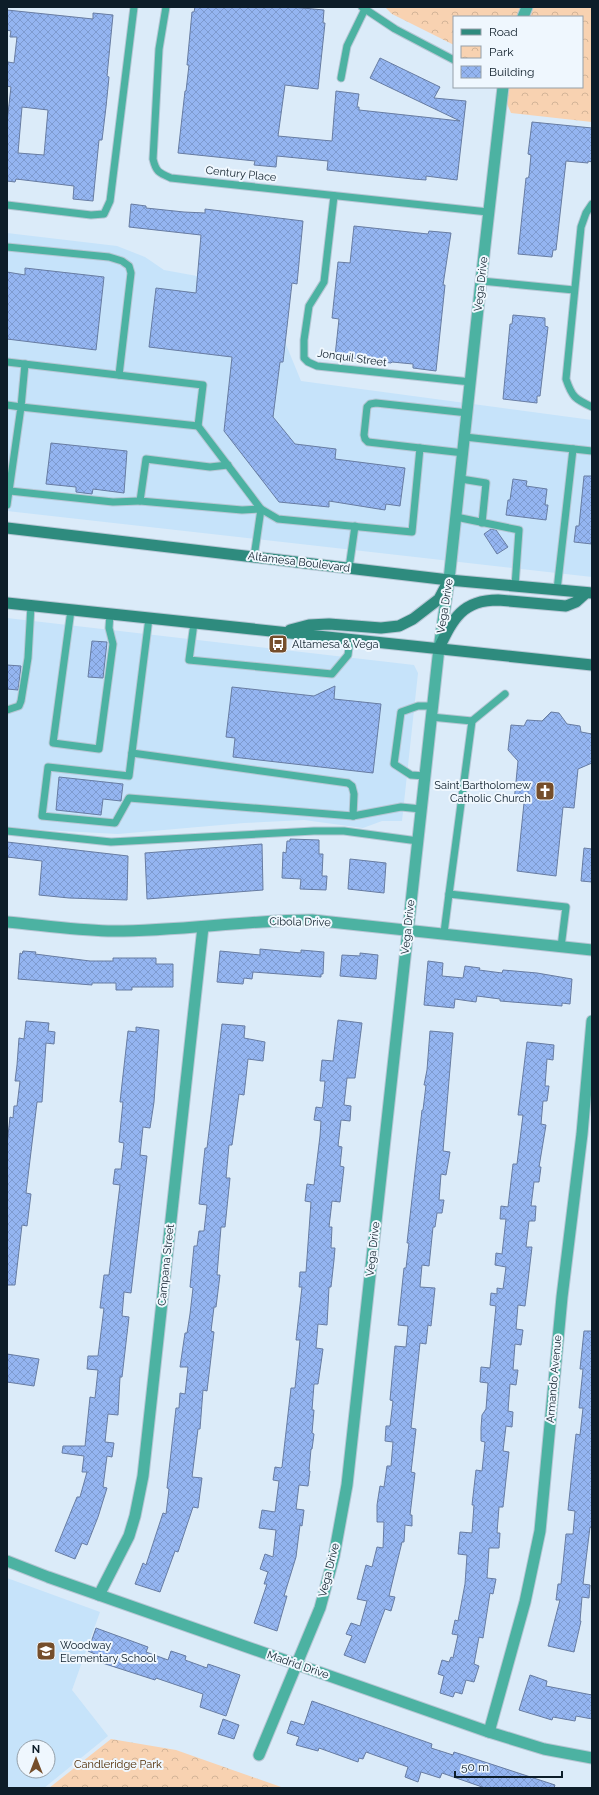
<svg xmlns="http://www.w3.org/2000/svg" width="599" height="1795" font-family="Raleway,sans-serif">
<defs>
<pattern id="park-crowns" width="20" height="18" patternUnits="userSpaceOnUse"><rect width="20" height="18" fill="#f8d2b1"/><path d="M2 6a3 3 0 1 1 6 0M12 15a3 3 0 1 1 6 0" fill="none" stroke="#d3b498"/></pattern>
<pattern id="building-cross-hatch" width="8" height="8" patternUnits="userSpaceOnUse"><rect width="8" height="8" fill="#94b5f1"/><path d="M0 0l8 8M0 8l8-8" fill="none" stroke="#7e9bcf"/></pattern>
</defs>
<rect width="100%" height="100%" fill="#dbebf9"/>
<g fill="#c6e3fa" fill-rule="evenodd">
<polygon points="7,233 117,246 145,257 164,270 290,293 285,342 301,381 592,420 592,577 7,511"/>
<polygon points="7,618 414,665 418,673 402,821 382,821 363,828 304,820 244,823 118,834 7,828"/>
<path d="M7 1578 100 1612 72 1690 108 1736 44 1788H7ZM24 1747H48V1771H24Z"/>
</g>
<g fill="url(#park-crowns)">
<polygon points="385,7 592,7 592,122 511,113 500,87 582,87 582,17 454,17 454,45 392,14"/>
<polygon points="111,1739 176,1750 284,1788 49,1788"/>
</g>
<g fill="url(#building-cross-hatch)" stroke="#677ca2" fill-rule="evenodd">
<polygon points="195,7 292,7 324,10 323,23 325,23 318,89 285,85 278,136 332,141 336,91 359,94 357,107 359,107 359,110 460,121 370,78 380,58 440,87 434,98 466,101 457,180 426,176 426,180 413,179 327,170 328,161 277,156 276,167 254,165 255,161 178,153 185,91 186,91 189,65 187,65 192,12 194,12"/>
<path d="M7 10 93 19V13L113 15 107 76 109 77 106 107 102 140H99L93 201 73 199 74 186 16 179 15 182 7 181V122L11 87 7 86V69L8 62 14 63 17 37H10L11 31 7 30ZM22 107 48 110 44 155 18 153Z"/>
<polygon points="532,122 592,128 592,162 588,161 588,163 566,161 556,250 553,250 552,257 518,254 526,178 528,178 529,176 531,155 528,154"/>
<polygon points="131,204 146,206 146,208 184,212 205,213 205,209 303,221 297,284 292,283 283,362 280,362 273,417 295,444 336,449 335,459 405,468 400,506 386,504 385,510 329,501 329,507 279,502 224,431 232,357 149,347 156,288 196,293 201,235 129,227"/>
<polygon points="354,226 428,234 429,231 451,233 443,285 445,285 436,371 413,368 413,364 392,362 391,363 335,356 339,319 332,318 338,262 350,263"/>
<polygon points="25,268 104,277 96,350 7,339 7,272 25,275"/>
<polygon points="513,315 545,318 545,326 548,327 540,396 537,396 537,403 503,399 510,324 512,324"/>
<polygon points="51,443 127,451 124,493 93,489 92,494 76,492 76,487 46,484"/>
<polygon points="584,476 592,476 592,544 574,542 576,526 579,526"/>
<polygon points="513,479 527,481 526,486 547,489 545,505 548,505 546,520 506,515 508,500 510,500"/>
<polygon points="491,529 496,530 508,547 497,554 484,534"/>
<polygon points="92,641 107,642 103,678 88,677"/>
<polygon points="7,665 21,666 18,690 7,689"/>
<polygon points="335,686 334,699 381,704 373,773 233,757 235,738 226,737 232,687 314,696"/>
<polygon points="551,712 559,713 567,724 580,726 581,732 592,734 592,763 578,769 574,808 563,807 556,876 517,871 524,803 514,802 518,761 508,750 511,725 524,726 527,720 542,721"/>
<polygon points="59,777 123,784 121,801 103,799 101,815 56,810"/>
<polygon points="290,839 319,840 319,854 323,854 322,876 327,876 326,890 300,889 301,879 282,878 283,852 286,853 287,841 290,841"/>
<polygon points="7,842 128,856 127,900 69,898 39,895 42,861 7,857"/>
<polygon points="262,844 263,890 147,899 145,853"/>
<polygon points="584,848 592,849 592,882 581,881"/>
<polygon points="350,859 386,863 384,893 348,889"/>
<polygon points="260,949 301,953 301,950 324,952 323,974 321,974 321,977 253,972 252,979 244,978 243,984 217,982 220,951 260,955"/>
<polygon points="23,951 36,952 35,954 90,961 113,961 113,958 156,958 156,964 173,964 173,987 132,987 132,990 116,990 116,983 92,983 92,985 18,979 20,953 22,954"/>
<polygon points="360,953 378,955 376,979 340,976 342,955 360,956"/>
<polygon points="428,961 443,963 442,976 463,978 465,966 480,968 479,970 502,973 503,970 537,973 572,979 570,1004 562,1003 562,1006 500,1001 500,999 477,996 476,1002 455,999 454,1008 424,1005"/>
<polygon points="338,1020 362,1023 355,1078 347,1078 344,1105 351,1106 350,1121 341,1120 338,1146 342,1147 340,1166 344,1167 340,1202 332,1201 329,1227 332,1227 331,1248 335,1248 334,1260 331,1287 329,1287 327,1325 318,1324 316,1348 323,1349 318,1384 314,1384 312,1410 314,1410 312,1433 314,1434 312,1449 311,1449 309,1471 310,1471 308,1486 299,1485 296,1509 304,1510 302,1526 300,1525 296,1557 284,1596 287,1596 277,1631 254,1623 267,1584 264,1584 268,1572 260,1569 265,1554 273,1557 276,1530 259,1528 262,1510 275,1512 279,1481 273,1480 275,1467 281,1468 282,1467 291,1388 295,1388 300,1340 296,1340 302,1287 299,1287 300,1272 306,1272 311,1202 305,1201 307,1184 314,1185 320,1136 321,1121 314,1120 316,1107 322,1108 323,1103 325,1081 320,1081 322,1060 333,1061"/>
<polygon points="26,1021 49,1023 48,1031 55,1032 54,1044 46,1043 42,1102 37,1102 26,1193 31,1194 27,1226 22,1225 15,1285 7,1285 7,1145 10,1117 13,1118 14,1106 17,1106 20,1081 15,1081 17,1065 19,1038 24,1039"/>
<polygon points="222,1024 245,1026 244,1038 265,1042 263,1061 248,1059 244,1095 239,1094 232,1145 229,1145 226,1178 230,1178 225,1227 221,1227 217,1275 220,1275 216,1307 214,1307 211,1331 214,1332 210,1366 207,1391 203,1390 200,1429 198,1429 192,1477 202,1478 198,1508 193,1507 178,1552 175,1551 160,1592 135,1584 143,1563 146,1565 163,1513 166,1514 169,1489 167,1488 176,1408 179,1408 180,1393 185,1394 188,1367 180,1367 185,1333 187,1333 190,1314 193,1288 190,1287 194,1246 197,1246 199,1231 204,1231 207,1205 199,1204 205,1148 207,1148"/>
<polygon points="136,1027 159,1030 154,1102 150,1128 143,1127 140,1155 147,1156 131,1293 124,1292 122,1316 129,1317 122,1377 120,1377 118,1415 108,1414 105,1442 114,1443 112,1457 107,1456 103,1487 107,1488 98,1517 87,1545 82,1543 75,1559 55,1551 77,1497 80,1497 87,1472 82,1472 84,1456 62,1453 63,1446 85,1446 90,1397 95,1398 98,1370 87,1369 88,1356 98,1356 104,1308 100,1308 104,1275 109,1275 120,1185 113,1184 115,1169 121,1169 124,1143 119,1142 123,1102 120,1102 128,1031 136,1032"/>
<polygon points="430,1031 453,1033 443,1151 450,1152 446,1175 441,1174 439,1200 444,1200 442,1213 437,1213 435,1227 433,1227 429,1266 422,1265 420,1287 435,1288 431,1326 428,1325 426,1344 420,1343 411,1428 416,1429 411,1472 415,1473 410,1515 412,1515 412,1526 405,1525 404,1542 402,1542 389,1596 395,1597 391,1611 385,1609 365,1663 344,1655 352,1636 346,1634 351,1623 360,1626 367,1601 357,1599 366,1565 372,1567 377,1547 383,1548 384,1522 377,1522 377,1505 380,1486 384,1487 387,1466 391,1466 393,1442 385,1441 386,1426 390,1426 393,1401 390,1400 395,1346 406,1347 408,1326 398,1325 404,1268 406,1268 409,1243 407,1243 422,1110 423,1110 426,1085 424,1085 427,1070"/>
<polygon points="527,1042 554,1045 553,1060 547,1059 545,1086 549,1086 547,1101 543,1101 541,1124 546,1125 539,1167 541,1167 539,1182 534,1182 531,1206 536,1206 535,1221 529,1221 526,1247 532,1247 525,1306 518,1305 516,1329 523,1330 521,1345 515,1344 513,1370 518,1370 516,1385 510,1384 508,1411 513,1412 512,1427 506,1426 503,1451 509,1452 503,1507 499,1507 497,1533 500,1533 499,1548 489,1548 487,1578 496,1579 493,1594 490,1593 483,1638 479,1637 474,1664 479,1666 474,1682 466,1680 462,1694 455,1692 453,1697 440,1693 444,1676 438,1674 442,1660 449,1662 451,1657 453,1658 458,1635 452,1634 455,1620 458,1621 465,1584 467,1555 458,1554 460,1532 472,1533 474,1505 472,1505 476,1470 482,1471 485,1442 481,1441 481,1428 482,1415 486,1409 488,1383 480,1382 481,1367 490,1368 496,1306 490,1305 491,1293 497,1294 497,1288 503,1289 506,1267 495,1265 496,1253 502,1254 506,1219 500,1219 501,1206 508,1207 513,1164 517,1164 523,1115 518,1115"/>
<polygon points="584,1331 592,1331 592,1528 590,1527 583,1584 590,1585 589,1598 582,1597 580,1621 581,1621 574,1652 548,1646 560,1600 556,1600 558,1584 561,1584 566,1534 573,1534 575,1511 568,1510 576,1434 580,1435 583,1408 579,1408 583,1369 580,1369"/>
<polygon points="7,1354 39,1359 34,1386 7,1382"/>
<polygon points="96,1628 148,1647 146,1652 168,1660 171,1651 186,1656 185,1660 207,1668 208,1664 240,1675 226,1716 200,1707 203,1694 156,1678 155,1680 93,1660 95,1654 88,1651"/>
<polygon points="530,1675 547,1681 546,1686 592,1695 592,1719 576,1716 575,1721 553,1717 552,1720 519,1710"/>
<polygon points="312,1701 432,1744 431,1748 453,1755 454,1752 555,1785 554,1788 485,1788 442,1773 440,1778 421,1772 418,1782 405,1777 408,1767 366,1752 363,1759 359,1758 358,1762 319,1748 318,1751 296,1745 299,1737 287,1733 291,1721 304,1725"/>
<polygon points="223,1719 239,1725 234,1739 218,1734"/>
</g>
<g fill="none" stroke-linecap="round" stroke-linejoin="round">
<g stroke="#b6c6d4" stroke-width="9">
<g id="service">
<path d="M166 7 159 49 153 159C156 172 159 173 171 178L488 212"/>
<polyline points="362,7 395,29 454,60"/>
<polyline points="341,78 347,46 365,9"/>
<polyline points="334,196 324,282 309,306 304,340 304,358 308,362 317,366 471,382"/>
<path d="M592 204 586 213 581 227 566 379C572 397 575 399 592 407"/>
<polyline points="7,205 91,215 104,214 110,201 134,7"/>
<polyline points="7,247 109,257 122,261 129,266 131,273 119,375"/>
<polyline points="481,281 574,290"/>
<polyline points="7,362 203,385 198,426 261,509 254,557"/>
<polyline points="25,364 21,407 198,426"/>
<polyline points="7,405 21,407 7,505"/>
<polyline points="465,437 592,451"/>
<polyline points="420,448 368,442 365,439 364,435 367,407 370,404 376,403 468,413"/>
<polyline points="228,465 210,467 146,459 140,501 242,510 261,509 278,519 412,532 420,448 464,453"/>
<polyline points="461,479 486,483 482,523"/>
<polyline points="10,491 113,502 140,501"/>
<polyline points="456,517 519,530 515,586"/>
<polyline points="349,568 355,526"/>
<polyline points="557,590 573,449"/>
<polyline points="71,610 53,743 99,749 113,644 109,628 110,614"/>
<polyline points="149,618 129,776 48,767 42,816 115,823 129,798 353,816 401,807 421,809"/>
<polyline points="194,623 189,660 332,674 348,655 350,639"/>
<polyline points="7,710 19,706 21,701 28,658 31,605"/>
<polyline points="431,717 472,721 449,894"/>
<polyline points="472,721 505,694"/>
<polyline points="132,753 348,783 352,786 354,794 353,816"/>
<polyline points="425,776 411,775 394,764 401,712 418,706 432,706"/>
<polyline points="7,831 111,842 314,831 344,831 418,841"/>
<polyline points="444,933 449,894 566,907 561,947"/>
</g>
</g>
<g stroke="#b6c6d4" stroke-width="13">
<g id="minor">
<polyline points="523,17 527,7"/>
<path d="M7 922C40 925 74 930 108 931 176 932 244 920 312 920L592 950"/>
<polyline points="7,1561 48,1577 489,1732 544,1749 592,1758"/>
<polyline points="99,1595 129,1536 135,1516 143,1476 203,927"/>
<polyline points="489,1732 525,1602 540,1531 562,1297 582,1134 592,1021"/>
<polyline points="259,1755 320,1608 334,1556 347,1485 439,648 449,580 481,281 503,87"/>
</g>
</g>
<g stroke="#b6c6d4" stroke-width="13">
<g id="secondary">
<polyline points="7,528 449,580 592,593"/>
<polyline points="7,603 592,665"/>
<polyline points="290,630 309,625 329,624 381,628 399,626 413,619 439,599 449,580"/>
<path d="M439 648C453 619 462 600 498 600L566 606 576 602 586 593"/>
</g>
</g>
<use href="#service" stroke="#4cb2a2" stroke-width="7"/>
<use href="#minor" stroke="#4cb2a2" stroke-width="11"/>
<use href="#secondary" stroke="#2e8b7e" stroke-width="11"/>
</g>
<defs>
<g id="bus-square" transform="scale(1)"><rect x="-9" y="-9" width="18" height="18" rx="4" fill="#754e2b" stroke="#eff7fe"/><path d="M-5-6H5V4H4V6H2V4H-2V6H-4V4H-5ZM-3.5-4V0h7V-4ZM-3.5 1.2v1.5H-2V1.2ZM2 1.2v1.5H3.5V1.2Z" fill="#fff"/></g>
<g id="church-square" transform="scale(1)"><rect x="-9" y="-9" width="18" height="18" rx="4" fill="#754e2b" stroke="#eff7fe"/><path d="M-1.2-6h2.4v3.5h3.3v2.4h-3.3V6h-2.4V-.1h-3.3v-2.4h3.3Z" fill="#fff"/></g>
<g id="school-square" transform="scale(1)"><rect x="-9" y="-9" width="18" height="18" rx="4" fill="#754e2b" stroke="#eff7fe"/><path d="M0-5L7-2L0 1L-7-2ZM-4 1L0 2.5L4 1V4Q0 6-4 4Z" fill="#fff"/></g>
</defs>
<g fill-rule="evenodd">
<use href="#bus-square" x="278" y="644"/>
<use href="#church-square" x="545" y="791"/>
<use href="#school-square" x="46" y="1651"/>
</g>
<g text-anchor="middle" dominant-baseline="central" stroke-width="4" stroke-linejoin="round" paint-order="stroke">
<g font-size="11" fill="#0d1d29" stroke="#eff7fe">
<text transform="translate(241 174) rotate(6)">Century Place</text>
<text transform="translate(481 284) rotate(-84)">Vega Drive</text>
<text transform="translate(352 358) rotate(8)">Jonquil Street</text>
<text transform="translate(299 562) rotate(7)">Altamesa Boulevard</text>
<text transform="translate(445 606) rotate(-81)">Vega Drive</text>
<text transform="translate(300 922) rotate(1)">Cibola Drive</text>
<text transform="translate(408 927) rotate(-84)">Vega Drive</text>
<text transform="translate(373 1249) rotate(-84)">Vega Drive</text>
<text transform="translate(166 1265) rotate(-84)">Campana Street</text>
<text transform="translate(554 1379) rotate(-85)">Armando Avenue</text>
<text transform="translate(329 1570) rotate(-76)">Vega Drive</text>
<text transform="translate(298 1665) rotate(19)">Madrid Drive</text>
</g>
<g font-size="11" fill="#0d1d29" stroke="#eff7fe" text-anchor="start">
<text x="292" y="644">Altamesa &amp; Vega</text>
<text x="531" y="785" text-anchor="end">Saint Bartholomew<tspan x="531" dy="13">Catholic Church</tspan></text>
<text x="60" y="1645">Woodway<tspan x="60" dy="13">Elementary School</tspan></text>
</g>
<g font-size="11" fill="#4f2a00" stroke="#eff7fe">
<text x="118" y="1764">Candleridge Park</text>
</g>
</g>
<rect width="599" height="1795" fill="none" stroke="#0d1d29" stroke-width="16"/>
<rect x="453" y="16" width="130" height="72" fill="#eff7fe" stroke="#95a0a9"/>
<rect x="461" y="29" width="20" height="6" fill="#2e8b7e" stroke="#95a0a9"/>
<text x="489" y="36" font-size="12" fill="#0d1d29">Road</text>
<rect x="461" y="46" width="20" height="12" fill="url(#park-crowns)" stroke="#95a0a9"/>
<text x="489" y="56" font-size="12" fill="#0d1d29">Park</text>
<rect x="461" y="66" width="20" height="12" fill="url(#building-cross-hatch)" stroke="#95a0a9"/>
<text x="489" y="76" font-size="12" fill="#0d1d29">Building</text>
<g transform="translate(36 1759)"><circle r="19" fill="#eff7fe" stroke="#95a0a9"/>
<path d="M0-3L7 15L0 10L-7 15Z" fill="#754e2b"/>
<text y="-6" font-size="11" font-weight="bold" text-anchor="middle" fill="#0d1d29">N</text>
</g>
<path d="M455 1771v6h107v-6" fill="none" stroke="#0d1d29" stroke-width="2"/>
<text x="461" y="1771" font-size="12" fill="#0d1d29" stroke="#eff7fe" stroke-width="3" paint-order="stroke">50 m</text>
</svg>
